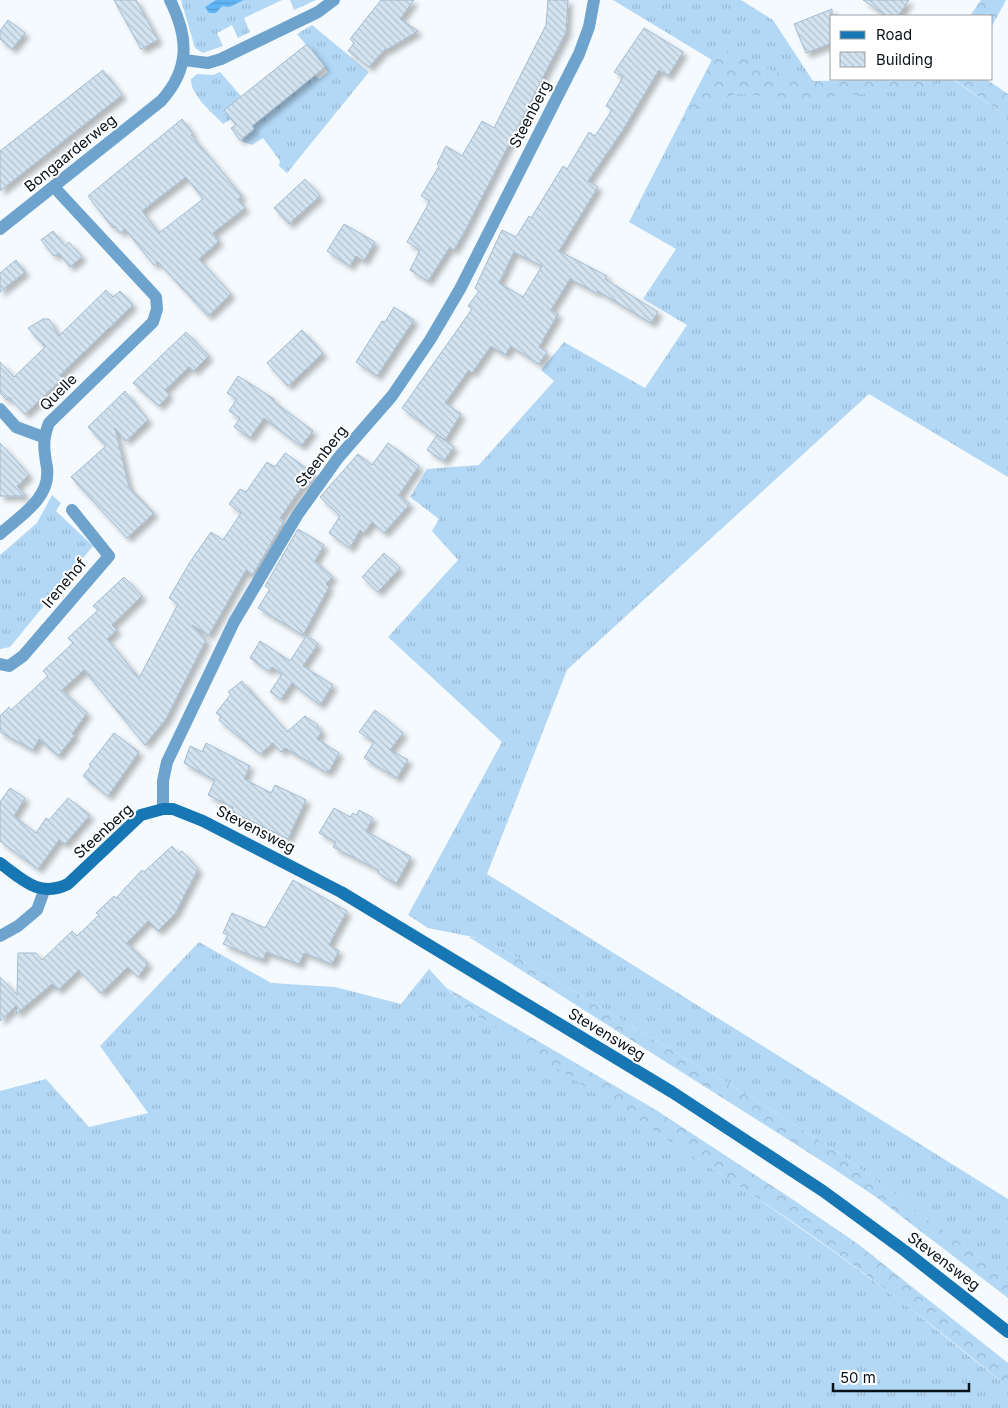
<svg xmlns="http://www.w3.org/2000/svg" width="1008" height="1408" font-family="Inter,sans-serif">
<defs>
<pattern id="grass-tufts" width="24" height="20" patternUnits="userSpaceOnUse" patternTransform="scale(1.25)"><rect width="24" height="20" fill="#b3d8f6"/><path d="M3 7l-1-3M5 7V3M7 7l1-3M15 17l-1-3M17 17v-4M19 17l1-3" fill="none" stroke="#98b8d2"/></pattern>
<pattern id="forest-crowns" width="20" height="18" patternUnits="userSpaceOnUse" patternTransform="scale(1.25)"><rect width="20" height="18" fill="#b3d8f6"/><path d="M2 6a3 3 0 1 1 6 0M12 15a3 3 0 1 1 6 0" fill="none" stroke="#98b8d2"/></pattern>
<pattern id="water-rules" width="6" height="5" patternUnits="userSpaceOnUse" patternTransform="scale(1.25)"><rect width="6" height="5" fill="#5fb4f5"/><path d="M0 2.5h6" fill="none" stroke="#519ad1"/></pattern>
<pattern id="building-back-hatch" width="6" height="6" patternUnits="userSpaceOnUse" patternTransform="scale(1.25)"><rect width="6" height="6" fill="#d3e3f0"/><path d="M-1 5l2 2M0 0l6 6M5-1l2 2" fill="none" stroke="#b4c2cd"/></pattern>
<filter id="shadow"><feDropShadow dx="4.5" dy="4.5" stdDeviation="2.5" flood-color="#0004"/></filter>
</defs>
<rect width="100%" height="100%" fill="#f4fafe"/>
<g fill="url(#grass-tufts)">
<polygon points="181,0 282,0 244,18 250,32 238,38 232,25 217,33 223,46 203,53 195,48"/>
<polygon points="290,0 316,0 294,10"/>
<polygon points="613,0 741,0 773,20 813,81 952,79 1008,117 1008,477 869,394 567,670 487,874 1008,1199 1008,1279 839,1153 770,1109 505,950 478,938 428,928 408,915 502,742 388,637 458,560 432,531 439,519 410,497 427,469 479,465 554,381 541,370 564,342 645,388 687,325 643,299 676,249 629,222 712,60"/>
<polygon points="312,25 369,72 287,173 279,166 280,161 263,138 252,145 241,141 254,129 252,126 315,75 319,79 328,72 297,34"/>
<path d="M220 72 241 96 224 110 231 119 223 124C213 113 190 95 191 79L197 74 213 75Z"/>
<polygon points="52,495 61,503 56,511 93,546 10,647 0,649 0,555 37,523"/>
<polygon points="199,942 271,983 335,987 401,1004 429,969 464,1007 750,1193 837,1254 902,1302 1008,1387 1008,1408 0,1408 0,1091 46,1079 89,1127 148,1113 100,1046"/>
</g>
<g fill="url(#forest-crowns)">
<polygon points="981,0 1006,0 992,26 992,16 970,16"/>
<path d="M725 49C751 62 815 94 843 79H935L929 88 807 99 736 94 685 112 712 60Z"/>
<polygon points="953,79 986,79 1008,94 1008,117"/>
<polygon points="469,937 478,938 505,950 770,1109 839,1153 1002,1274 1008,1279 1008,1298 876,1197 828,1165"/>
<path d="M447 988 656 1110 789 1197 858 1244 1008 1363V1387C925 1318 839 1252 748 1192 654 1130 558 1070 464 1007Z"/>
</g>
<polygon fill="url(#water-rules)" points="216,0 244,0 229,7 222,6 216,13 209,13 205,7"/>
<g fill="url(#building-back-hatch)" stroke="#a2bbd1" fill-rule="evenodd" filter="url(#shadow)">
<polygon points="114,0 136,0 158,40 141,49"/>
<polygon points="381,0 414,0 400,19 418,31 386,50 385,49 369,67 348,51 354,43 350,39"/>
<polygon points="548,0 568,0 566,32 466,229 454,250 450,247 428,281 410,270 420,250 407,242 430,201 421,196 439,166 437,164 446,146 462,156 482,121 494,128 546,25"/>
<polygon points="863,0 909,0 898,16 887,16"/>
<polygon points="832,9 832,43 806,53 794,24"/>
<polygon points="8,20 25,33 12,49 0,39 0,31"/>
<path d="M644 28 683 52 668 76 659 70 623 130 588 181 598 187 559 251 607 276 605 279 658 312 651 323 598 291 597 293 570 279 551 310 558 314 539 347 547 352 539 364 511 346 505 355 491 346 472 373 469 370 445 403 461 414 445 440 402 408 472 309 468 306 479 291 475 288 502 230 516 237 529 216 531 218 563 166 567 169 589 132 595 136 612 110 606 106 623 77 614 72ZM514 252 542 266 523 297 499 283Z"/>
<polygon points="307,44 325,67 252,126 254,129 240,140 231,128 236,125 224,110"/>
<polygon points="103,70 122,95 0,191 0,151"/>
<path d="M182 119 193 134 191 135 242 196 238 199 245 208 213 233 219 241 199 259 231 294 208 316 158 262 154 265 125 229 120 233 115 226 113 228 88 196ZM186 177 203 199 159 233 142 211Z"/>
<polygon points="305,179 320,196 289,224 274,208"/>
<polygon points="344,224 375,242 364,261 356,256 350,266 327,251"/>
<polygon points="53,231 65,246 69,242 82,257 70,267 59,253 54,256 41,240"/>
<polygon points="16,260 25,272 0,292 0,273"/>
<polygon points="106,290 113,297 120,291 133,305 60,375 63,378 25,414 9,397 7,400 0,393 0,362 14,377 45,347 28,328 43,319 49,319 59,336"/>
<polygon points="394,307 414,320 377,376 356,362 382,321 385,322"/>
<polygon points="302,330 323,353 288,386 267,363"/>
<polygon points="186,332 209,356 194,371 189,367 165,390 169,395 159,406 133,383"/>
<polygon points="238,376 274,399 273,401 313,431 301,446 264,418 250,438 234,427 240,418 229,411 237,399 227,393"/>
<polygon points="125,391 148,420 126,441 115,428 129,487 154,513 127,538 71,477 106,446 88,427"/>
<polygon points="437,435 454,447 444,461 427,450"/>
<polygon points="0,443 29,475 17,486 26,496 0,496"/>
<polygon points="388,443 419,466 399,495 410,504 384,533 372,522 364,533 360,530 350,548 329,533 340,516 320,497 358,454 372,465"/>
<polygon points="285,453 316,475 308,487 304,484 280,518 284,521 252,576 246,570 209,635 192,625 206,640 166,719 145,745 84,670 62,690 87,713 72,734 75,735 58,756 39,739 33,750 0,732 0,716 9,707 11,710 48,676 43,671 73,643 68,638 98,610 93,606 124,577 142,596 112,625 117,630 107,639 139,678 178,604 169,598 190,562 211,532 223,540 241,513 229,504 240,489 246,492 267,462 275,467"/>
<polygon points="298,529 324,545 315,561 333,577 326,584 329,587 303,635 258,608 270,589 265,586"/>
<polygon points="384,553 400,568 378,592 362,577"/>
<polygon points="307,635 318,644 303,666 333,685 320,705 292,683 281,699 270,692 282,674 272,667 269,671 250,658 260,641 290,661"/>
<polygon points="242,681 287,732 305,716 318,725 317,727 322,731 317,739 339,753 330,770 326,772 285,748 281,752 273,743 260,754 219,720 221,717 216,713 231,694 228,692"/>
<polygon points="375,710 403,733 390,750 408,760 397,778 364,758 374,742 359,732"/>
<polygon points="114,733 139,752 108,796 83,776 91,766 89,765"/>
<polygon points="206,743 250,766 244,779 246,780 271,793 275,785 306,800 288,839 231,811 233,807 208,795 215,780 184,763 190,746 202,752"/>
<polygon points="10,788 25,798 14,816 36,833 46,818 49,820 68,798 90,815 65,844 59,840 38,869 0,841 0,802"/>
<polygon points="334,808 350,817 353,813 357,815 359,810 373,818 366,831 411,857 396,884 378,873 379,870 333,847 336,842 319,833"/>
<polygon points="172,846 179,854 182,851 198,869 175,914 158,931 148,921 127,943 148,963 138,977 128,967 101,993 79,970 58,990 52,984 16,1014 17,1005 0,1021 0,977 17,995 18,953 36,953 42,960 72,931 77,936 99,915 96,913 114,896 116,898 142,870 144,872"/>
<polygon points="293,880 347,911 329,945 339,951 332,964 304,953 299,964 266,952 263,960 223,944 228,935 223,933 232,913 265,928"/>
</g>
<g fill="none" stroke-linecap="round" stroke-linejoin="round">
<g stroke="#6ea3cd" stroke-width="12">
<polyline points="184,60 208,63 221,59 318,12 334,0"/>
<path d="M0 229 161 101C190 69 189 38 170 0"/>
<polyline points="0,409 16,427 43,437"/>
<path d="M0 534C20 516 51 498 47 468 44 450 42 440 49 423L153 322 157 309 156 297 54 187"/>
<polyline points="0,664 9,666 23,656 109,556 72,510"/>
<polyline points="163,809 163,781 167,762 234,622 298,514 338,458 392,396 430,340 460,289 579,54 589,27 594,0"/>
<polyline points="0,936 18,926 37,910 44,891"/>
</g>
<path stroke="#1677b4" stroke-width="12" d="M0 863C23 880 39 898 68 884L141 815 163 809H173L203 821 341 892 672 1092 823 1191 905 1251 1008 1332"/>
</g>
<g text-anchor="middle" dominant-baseline="central" stroke-width="4" stroke-linejoin="round" paint-order="stroke">
<g font-size="15" fill="#081219" stroke="#fff">
<text transform="translate(530 114) rotate(-63)">Steenberg</text>
<text transform="translate(70 153) rotate(-39)">Bongaarderweg</text>
<text transform="translate(58 392) rotate(-45)">Quelle</text>
<text transform="translate(321 456) rotate(-52)">Steenberg</text>
<text transform="translate(64 583) rotate(-50)">Irenehof</text>
<text transform="translate(256 829) rotate(27)">Stevensweg</text>
<text transform="translate(103 831) rotate(-42)">Steenberg</text>
<text transform="translate(607 1034) rotate(31)">Stevensweg</text>
<text transform="translate(944 1261) rotate(37)">Stevensweg</text>
</g>
</g>
<rect x="830" y="15" width="162" height="65" fill="#ffffff" stroke="#9ca0a3"/>
<rect x="840" y="31" width="25" height="8" fill="#1677b4" stroke="#9ca0a3"/>
<text x="876" y="40" font-size="15" fill="#081219">Road</text>
<rect x="840" y="52" width="25" height="15" fill="url(#building-back-hatch)" stroke="#9ca0a3"/>
<text x="876" y="65" font-size="15" fill="#081219">Building</text>
<path d="M833 1383v8h136v-8" fill="none" stroke="#081219" stroke-width="2.5"/>
<text x="840" y="1383" font-size="15" fill="#081219" stroke="#ffffff" stroke-width="4" paint-order="stroke">50 m</text>
</svg>
